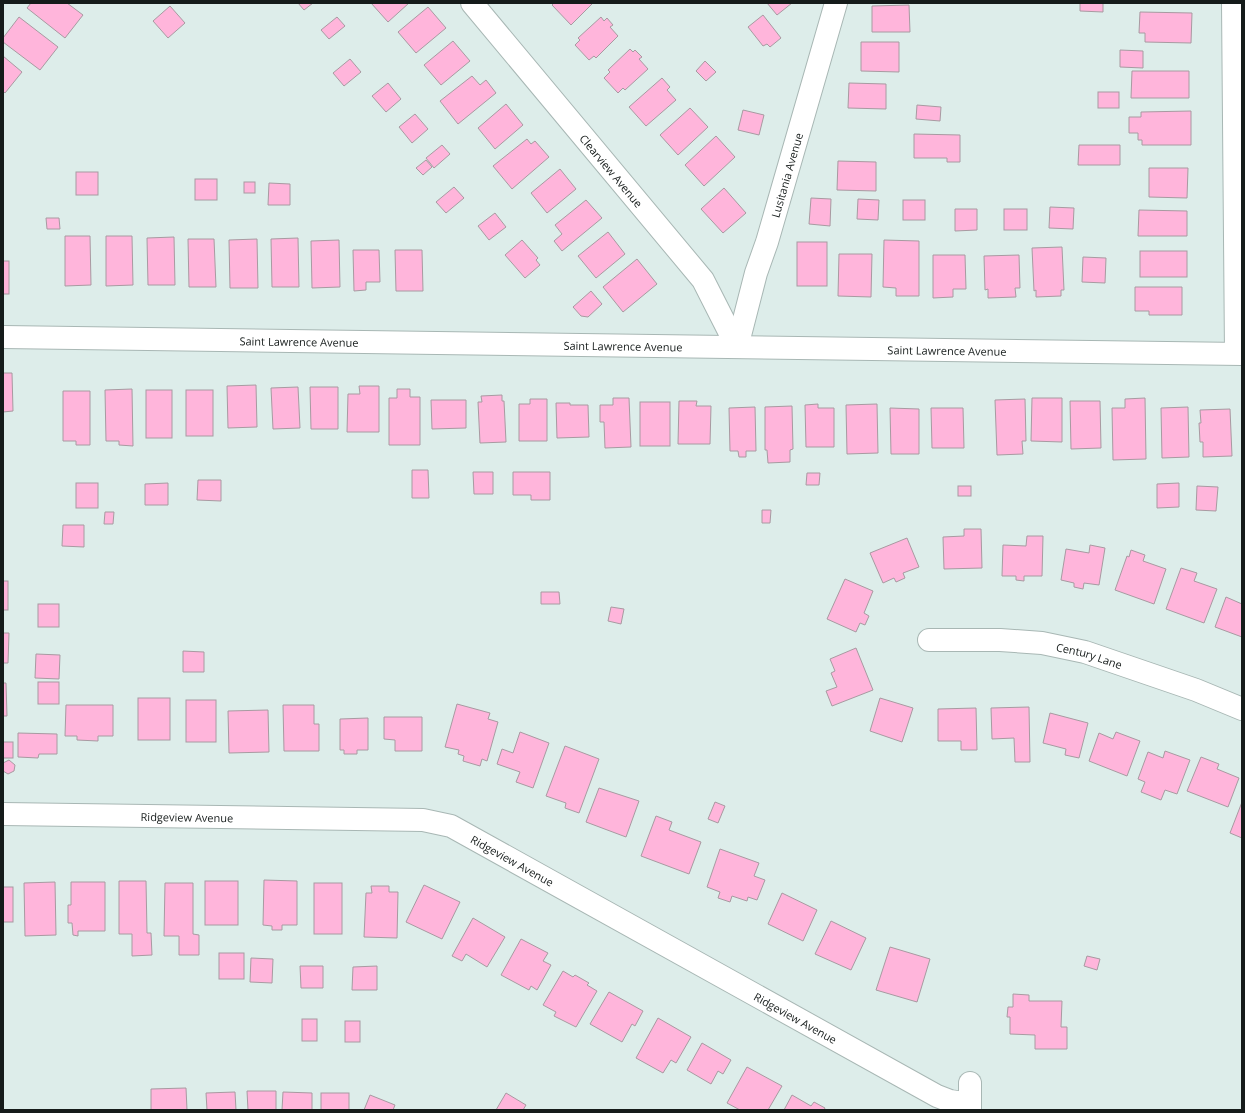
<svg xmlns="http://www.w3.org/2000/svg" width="1245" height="1113" font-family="'Open Sans',sans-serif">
<rect width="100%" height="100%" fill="#ddedea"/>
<g fill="#ffb5db" stroke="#a89aa1">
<polygon points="31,3 67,3 83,15 65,38 27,8"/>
<polygon points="298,3 313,3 304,10"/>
<polygon points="371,3 409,3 388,22"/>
<polygon points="554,3 593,3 571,25 552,5"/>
<polygon points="767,3 792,3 777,15"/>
<polygon points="1080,3 1103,3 1103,12 1080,11"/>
<polygon points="909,5 910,32 872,32 872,6"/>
<polygon points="170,6 185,23 168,38 153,21"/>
<polygon points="428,7 446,28 416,53 398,32"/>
<polygon points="1140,12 1192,13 1191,43 1145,42 1145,33 1139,33"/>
<polygon points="763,15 781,38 770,47 767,44 763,46 748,27"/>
<polygon points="19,17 58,47 40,70 3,42 3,38"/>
<polygon points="337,17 345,26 329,39 321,30"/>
<polygon points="601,17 604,21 607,18 613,25 610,27 618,36 596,58 594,56 589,60 575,45 580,40 578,38"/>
<polygon points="453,41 470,61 441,85 424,65"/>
<polygon points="861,42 899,42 899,72 861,71"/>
<polygon points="630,49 633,52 635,50 642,57 639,59 648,69 625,90 623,88 618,93 604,78 610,72 608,70"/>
<polygon points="1120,50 1143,51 1143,68 1120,67"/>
<polygon points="3,56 22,72 5,93 3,91"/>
<polygon points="350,59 361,72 344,86 333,73"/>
<polygon points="705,61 716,72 706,81 696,71"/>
<polygon points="1132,71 1189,71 1189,98 1131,98"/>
<polygon points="472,76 480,85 486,80 496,93 458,124 440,101"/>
<polygon points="662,78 670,87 667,90 676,100 646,126 629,107"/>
<polygon points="388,83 401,99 386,112 372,96"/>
<polygon points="849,83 886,84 886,109 848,108"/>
<rect x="1098" y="92" width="21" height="16"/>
<polygon points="506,104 523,125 495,149 478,128"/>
<polygon points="917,105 941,107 940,121 916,119"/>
<polygon points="690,108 708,127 678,155 660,135"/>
<polygon points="743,110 764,115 759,135 738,130"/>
<polygon points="1191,111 1191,145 1142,145 1142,140 1138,140 1138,133 1129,133 1129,117 1141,117 1141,112"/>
<polygon points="415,114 428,129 412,143 399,127"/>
<polygon points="914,134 960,135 960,162 947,162 947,158 914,158"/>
<polygon points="716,136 735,157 704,186 685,165"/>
<polygon points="527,139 531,144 535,141 549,157 512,189 493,166"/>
<polygon points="442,145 450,154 434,168 426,158"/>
<polygon points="1079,145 1120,145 1120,165 1078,165"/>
<polygon points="426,160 432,167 423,175 416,168"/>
<polygon points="838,161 876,162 876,191 837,190"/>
<polygon points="1149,168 1188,168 1187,198 1149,197"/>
<polygon points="560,169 576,189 547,213 531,193"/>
<rect x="76" y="172" width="22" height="23"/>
<rect x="195" y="179" width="22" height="21"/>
<rect x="244" y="182" width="11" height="11"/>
<polygon points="269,183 290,184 290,205 268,205"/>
<polygon points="454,187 464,198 446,213 436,202"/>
<polygon points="724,188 746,213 723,233 701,209"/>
<polygon points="811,198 831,199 830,226 809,224"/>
<polygon points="858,199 879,200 878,220 857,219"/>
<polygon points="586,200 602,218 562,251 554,241 562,234 555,225"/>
<rect x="903" y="200" width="22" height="20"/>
<polygon points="1050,207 1074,208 1073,229 1049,228"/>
<polygon points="955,209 977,209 977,230 955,231"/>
<rect x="1004" y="209" width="23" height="21"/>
<polygon points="1139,210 1187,211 1187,236 1138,236"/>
<polygon points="495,213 506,227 489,240 478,226"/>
<polygon points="46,218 59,218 60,229 47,229"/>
<polygon points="608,232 625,254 596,278 578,256"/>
<polygon points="65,236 90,236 91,285 65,286"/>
<polygon points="106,236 132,236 133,285 106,286"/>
<polygon points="174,237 175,285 148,285 147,238"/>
<polygon points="298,238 299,287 272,287 271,239"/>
<polygon points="188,239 214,239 216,287 189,287"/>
<polygon points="257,239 258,288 230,288 229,240"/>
<polygon points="339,240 340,287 312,288 311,241"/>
<polygon points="522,240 538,258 536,260 540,265 525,278 505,255"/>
<polygon points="884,240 919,241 919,296 896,296 896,288 883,287"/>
<rect x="797" y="242" width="30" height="44"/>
<polygon points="1062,247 1064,290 1061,290 1061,296 1036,297 1036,290 1034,291 1032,248"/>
<polygon points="353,250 379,250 380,282 366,282 366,290 354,291"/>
<polygon points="395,250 422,250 423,291 396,291"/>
<rect x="1140" y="251" width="47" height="26"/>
<polygon points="839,254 872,254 871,297 838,296"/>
<polygon points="933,255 965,255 966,289 953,289 953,297 933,298"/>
<polygon points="1019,255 1020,288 1015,288 1016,297 988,298 988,289 985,290 984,256"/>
<polygon points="1083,257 1106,258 1105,283 1082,282"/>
<polygon points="637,259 657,284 623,312 603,287"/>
<rect x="3" y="261" width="6" height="33"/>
<polygon points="1135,287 1182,287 1182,315 1149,315 1149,311 1135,311"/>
<polygon points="591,291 602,304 588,317 581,316 573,307"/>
<polygon points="3,373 12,373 13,411 3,412"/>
<polygon points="256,385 257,427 228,428 227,386"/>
<polygon points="359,386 379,386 379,432 347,432 348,394 360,394"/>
<polygon points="298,387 300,428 273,429 271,388"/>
<polygon points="310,387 338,387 338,429 311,429"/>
<polygon points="132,389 133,446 119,445 119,441 106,441 105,390"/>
<polygon points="397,389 410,389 410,397 420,397 420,445 389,445 389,398 397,398"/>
<rect x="146" y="390" width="26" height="48"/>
<rect x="186" y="390" width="27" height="46"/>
<polygon points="63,391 90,391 90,445 76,445 76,441 63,441"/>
<polygon points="502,395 502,401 504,401 506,442 480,443 478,402 482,402 481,396"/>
<polygon points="613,398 629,398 631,447 605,448 604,422 600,422 600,405 613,405"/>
<polygon points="1032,398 1062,398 1062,442 1031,441"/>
<polygon points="1145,398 1146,459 1113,460 1112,408 1125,408 1125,399"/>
<polygon points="530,399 547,399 547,441 519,441 519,404 530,404"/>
<polygon points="1025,399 1026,441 1022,441 1023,454 997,455 995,400"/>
<polygon points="431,400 466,400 466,428 432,429"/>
<polygon points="679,401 697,401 696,406 711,406 710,444 678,444"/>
<polygon points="1070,401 1100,401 1101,448 1071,449"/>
<rect x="640" y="402" width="30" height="44"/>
<polygon points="556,403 570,403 570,405 588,405 589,437 557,438"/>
<polygon points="818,404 818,408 834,408 834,447 806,447 805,405"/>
<polygon points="877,404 878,453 847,454 846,405"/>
<polygon points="792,406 793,449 790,450 790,462 768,463 767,450 765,450 765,407"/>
<polygon points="755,407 756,451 746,451 746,457 739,457 738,451 730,451 729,408"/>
<polygon points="1188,407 1189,457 1162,458 1161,408"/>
<polygon points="890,408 919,409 919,454 891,454"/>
<polygon points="931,408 963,408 964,448 932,448"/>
<polygon points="1230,409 1232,456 1203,457 1203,442 1200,442 1199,423 1201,423 1200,410"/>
<polygon points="412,470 428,470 429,498 412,498"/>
<polygon points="473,472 493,472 493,494 474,494"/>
<polygon points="513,472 550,472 550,500 531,500 531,495 513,495"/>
<polygon points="807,473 820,473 819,485 806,485"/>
<polygon points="198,480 221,480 221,501 197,500"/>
<rect x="76" y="483" width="22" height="25"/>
<polygon points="168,483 168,505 145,505 145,484"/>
<polygon points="1179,483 1179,507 1157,508 1157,484"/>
<rect x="958" y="486" width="13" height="10"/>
<polygon points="1197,486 1218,487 1216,511 1196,510"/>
<polygon points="762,510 771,510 770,523 762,523"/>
<polygon points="105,512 114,512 113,524 104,524"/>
<polygon points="63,525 84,525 84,547 62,546"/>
<polygon points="964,529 981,529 982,568 944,569 943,537 964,536"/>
<polygon points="1027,536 1043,536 1042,576 1024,576 1024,581 1016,580 1016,576 1002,576 1003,545 1026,546"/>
<polygon points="907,538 919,567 903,573 905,578 896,582 894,578 883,583 870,553"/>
<polygon points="1090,545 1105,548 1099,585 1084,583 1083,589 1074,587 1074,583 1061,580 1066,549 1089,553"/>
<polygon points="1131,550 1145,555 1143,561 1166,569 1154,604 1115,590 1127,556 1129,557"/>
<polygon points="1181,568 1197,573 1194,581 1217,589 1204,623 1166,609"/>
<polygon points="845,579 873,591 864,613 869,616 865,625 860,623 856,632 827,619"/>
<rect x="3" y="581" width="5" height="29"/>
<polygon points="541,592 559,592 560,604 541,604"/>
<polygon points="1226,597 1242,604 1242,637 1215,627"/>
<rect x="38" y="604" width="21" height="23"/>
<polygon points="611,607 624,609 621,624 608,621"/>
<polygon points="3,633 9,633 8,663 3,663"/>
<polygon points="856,648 873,690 832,706 826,691 837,687 831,673 835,671 830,659"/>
<polygon points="183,651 204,652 204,672 183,672"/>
<polygon points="36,654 60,655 59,679 35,678"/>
<rect x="38" y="682" width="21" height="22"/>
<polygon points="3,683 6,683 7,716 3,716"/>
<rect x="138" y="698" width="32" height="42"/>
<polygon points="880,698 913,708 902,742 870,731"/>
<rect x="186" y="700" width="30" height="42"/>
<polygon points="457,704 490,713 488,719 498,722 487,761 482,759 480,766 463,761 464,756 458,754 459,750 445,747"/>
<polygon points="66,705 113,705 113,736 98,736 98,741 77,740 77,736 65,736"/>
<polygon points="283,705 314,705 314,724 319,724 319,751 284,751"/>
<polygon points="1029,707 1030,762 1015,762 1014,738 992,739 991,708"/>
<polygon points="976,708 977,750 961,750 961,741 938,741 938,709"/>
<polygon points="268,710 269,752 229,753 228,711"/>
<polygon points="1050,713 1088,723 1079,758 1065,755 1066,749 1043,743"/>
<polygon points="384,717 422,717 422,751 395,751 395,740 384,739"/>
<polygon points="368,718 368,750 357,750 357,754 344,754 344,750 340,750 340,719"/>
<polygon points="520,732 549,743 533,788 516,782 520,772 497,764 502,749 513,753"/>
<polygon points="1116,732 1140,741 1127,776 1089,761 1099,733 1113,739"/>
<polygon points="18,733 57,734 57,754 39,754 38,758 18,757"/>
<rect x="3" y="742" width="10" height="16"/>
<polygon points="565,746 599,759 579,813 565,808 566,803 546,796"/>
<polygon points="1165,751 1190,760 1177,794 1165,790 1161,800 1141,792 1145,782 1138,779 1148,752 1163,758"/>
<polygon points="1201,757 1219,764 1217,769 1239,778 1228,807 1187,791"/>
<polygon points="9,760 15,765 14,771 8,774 3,771 3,763"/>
<polygon points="599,788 639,801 626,837 586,822"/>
<polygon points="715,802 725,806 718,823 708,819"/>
<polygon points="1242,802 1242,838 1230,833"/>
<polygon points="656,816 672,822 669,830 701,842 689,874 641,856"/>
<polygon points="720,849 759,863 754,876 765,880 757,900 748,897 747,901 732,896 730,902 718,898 720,892 707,887"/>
<polygon points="264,880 297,881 297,925 282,925 282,930 272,930 272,926 263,925"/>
<polygon points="119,881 146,881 147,933 151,933 152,955 132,956 132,934 119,934"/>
<rect x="205" y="881" width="33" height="44"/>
<polygon points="55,882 56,935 25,936 24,883"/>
<polygon points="71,882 105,882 105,931 78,931 78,936 73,935 72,923 68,923 68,905 71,905"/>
<polygon points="165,883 193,883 193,934 199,935 199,955 179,955 179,936 164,936"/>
<rect x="314" y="883" width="28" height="51"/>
<polygon points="424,885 460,902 442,939 406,922"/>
<polygon points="371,886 389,886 389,892 398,892 397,938 364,937 366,893 372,893"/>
<rect x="3" y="887" width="10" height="35"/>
<polygon points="782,893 817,910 803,941 768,924"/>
<polygon points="473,918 505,937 487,967 466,954 462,961 452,956"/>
<polygon points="831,921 866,938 851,970 815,954"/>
<polygon points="521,939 548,953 543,961 551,965 537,990 531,986 529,990 501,975"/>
<polygon points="890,947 930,959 917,1002 876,990"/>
<rect x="219" y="953" width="25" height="26"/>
<polygon points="1087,956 1100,959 1097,970 1084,966"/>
<polygon points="251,958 273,959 272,983 250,982"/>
<polygon points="300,966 323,966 323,988 301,988"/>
<polygon points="377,966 377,990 352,990 353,967"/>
<polygon points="563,971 573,977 575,975 589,983 587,985 597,991 576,1027 554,1016 556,1012 543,1005"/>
<polygon points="609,992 643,1011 635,1026 632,1024 622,1042 590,1024"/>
<polygon points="1013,994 1029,995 1029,1001 1062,1001 1061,1027 1067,1027 1067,1049 1035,1049 1035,1035 1010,1034 1010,1017 1007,1017 1008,1007 1013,1007"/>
<polygon points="658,1018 691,1037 676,1063 671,1060 663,1073 636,1058"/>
<rect x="302" y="1019" width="15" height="22"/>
<rect x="345" y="1021" width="15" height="21"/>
<polygon points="702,1043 731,1060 723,1074 718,1071 711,1084 687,1070"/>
<polygon points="747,1067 782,1086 768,1110 740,1110 727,1103"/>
<polygon points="186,1088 187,1110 151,1110 151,1089"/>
<polygon points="247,1091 276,1091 276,1110 248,1110"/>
<polygon points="235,1092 236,1110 207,1110 206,1093"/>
<polygon points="283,1092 312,1093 312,1110 282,1110"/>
<rect x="321" y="1093" width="28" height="17"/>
<polygon points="506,1093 526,1105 523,1110 496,1110"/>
<polygon points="370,1095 395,1105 393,1110 364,1110"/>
<polygon points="792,1095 811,1106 814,1102 825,1108 824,1110 784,1110"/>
</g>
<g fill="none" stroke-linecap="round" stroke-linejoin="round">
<g stroke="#a8b7b4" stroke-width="24">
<g id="minor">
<path id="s1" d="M472 3 703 280 737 347"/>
<polyline points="1233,3 1236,353"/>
<path id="s2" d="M3 337 1242 354"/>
<path id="s3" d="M737 347 756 273 767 242 836 3"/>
<path id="s4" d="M929 640H1000L1042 643 1085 652 1196 690 1242 709"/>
<path id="s5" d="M3 814 423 820 451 826 937 1096 950 1101 970 1104"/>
<polyline points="970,1083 970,1110"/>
</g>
</g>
<use href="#minor" stroke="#fff" stroke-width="22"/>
</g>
<g text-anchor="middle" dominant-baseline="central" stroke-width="3.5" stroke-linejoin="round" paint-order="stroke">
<g font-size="11" fill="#151b1a" stroke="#eafbf7">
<text stroke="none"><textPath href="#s1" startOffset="218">Clearview Avenue</textPath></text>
<text stroke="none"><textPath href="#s3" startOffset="179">Lusitania Avenue</textPath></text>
<text stroke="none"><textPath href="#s2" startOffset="296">Saint Lawrence Avenue</textPath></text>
<text stroke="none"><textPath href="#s2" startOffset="620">Saint Lawrence Avenue</textPath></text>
<text stroke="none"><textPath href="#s2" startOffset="944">Saint Lawrence Avenue</textPath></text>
<text stroke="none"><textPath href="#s4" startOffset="162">Century Lane</textPath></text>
<text stroke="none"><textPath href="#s5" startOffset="184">Ridgeview Avenue</textPath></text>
<text stroke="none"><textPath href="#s5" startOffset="519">Ridgeview Avenue</textPath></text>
<text stroke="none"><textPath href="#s5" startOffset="843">Ridgeview Avenue</textPath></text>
</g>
</g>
<rect width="1245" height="1113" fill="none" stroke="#151b1a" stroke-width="8"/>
</svg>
